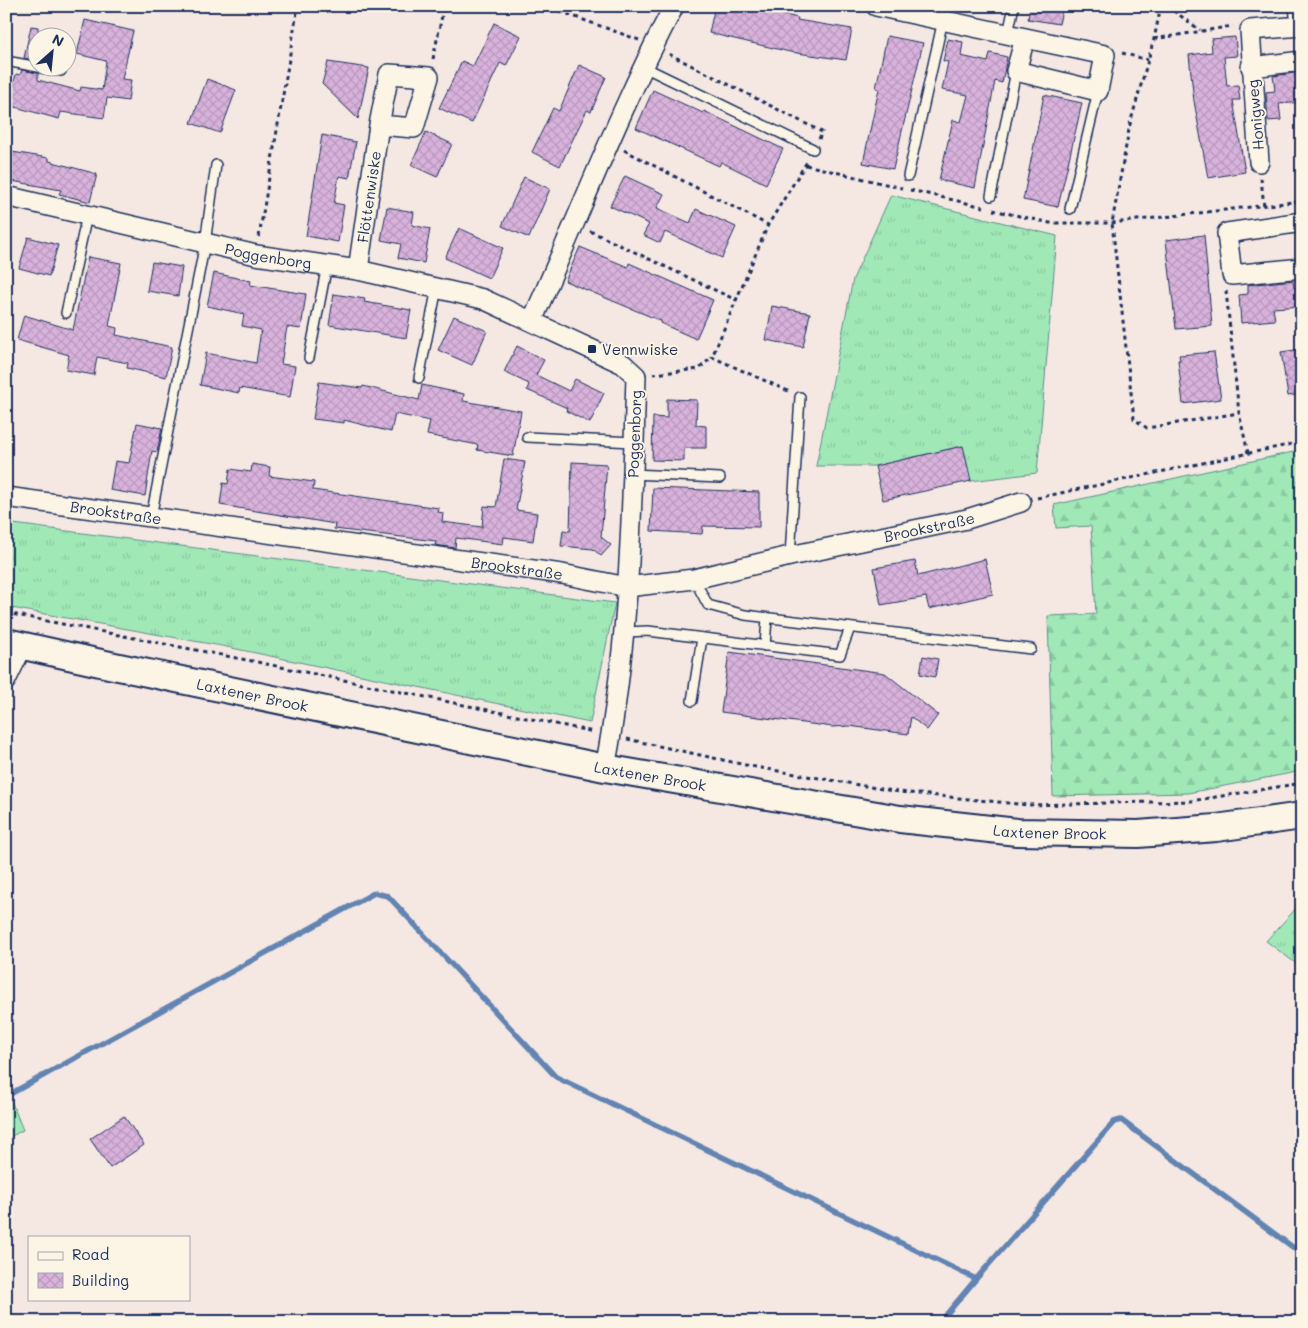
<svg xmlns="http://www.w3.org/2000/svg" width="1308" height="1328" font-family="Mali,sans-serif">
<defs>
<pattern id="grass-tufts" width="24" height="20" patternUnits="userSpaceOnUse" patternTransform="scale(1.25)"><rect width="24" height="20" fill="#a0e9b7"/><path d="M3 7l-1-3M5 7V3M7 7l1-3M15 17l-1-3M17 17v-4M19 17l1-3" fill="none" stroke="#89c8a0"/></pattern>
<pattern id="forest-firs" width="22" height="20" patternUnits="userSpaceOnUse" patternTransform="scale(1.25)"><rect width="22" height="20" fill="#a0e9b7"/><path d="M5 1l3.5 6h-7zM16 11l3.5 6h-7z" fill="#89c8a0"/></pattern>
<pattern id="building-cross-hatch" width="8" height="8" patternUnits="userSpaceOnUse" patternTransform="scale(1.25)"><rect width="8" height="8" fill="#d8b2db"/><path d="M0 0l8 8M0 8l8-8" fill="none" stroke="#b999be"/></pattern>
</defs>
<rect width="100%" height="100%" fill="#f5e8e3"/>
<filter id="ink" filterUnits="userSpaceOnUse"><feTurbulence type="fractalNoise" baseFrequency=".02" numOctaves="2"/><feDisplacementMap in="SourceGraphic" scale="10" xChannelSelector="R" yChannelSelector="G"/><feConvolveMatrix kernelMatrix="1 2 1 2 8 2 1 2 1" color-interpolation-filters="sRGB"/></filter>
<g filter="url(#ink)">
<g fill="url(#grass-tufts)" stroke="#5e8c8a">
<polygon points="891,195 1057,236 1037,473 971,481 962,446 875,466 816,466 853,279"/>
<polygon points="6,523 615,603 590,723 227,647 6,607"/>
<polygon points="1302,902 1302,968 1266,941"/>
<polygon points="6,1097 12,1103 23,1130 6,1139"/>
</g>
<polygon fill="url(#forest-firs)" stroke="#5e8c8a" points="1302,450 1302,771 1188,793 1053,796 1048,616 1096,614 1091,526 1056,528 1054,505"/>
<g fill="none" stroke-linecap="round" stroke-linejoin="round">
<g stroke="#6284b2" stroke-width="5.5">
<polyline points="6,1086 12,1093 374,893 388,896 556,1077 976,1279 1114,1122 1121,1120 1302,1254"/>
<polyline points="940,1322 976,1279"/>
</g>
</g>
<g fill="url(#building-cross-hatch)" stroke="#1b2f5e">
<polygon points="715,6 734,6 772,12 798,18 797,20 852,29 846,60 790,52 709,33"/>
<polygon points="1030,6 1063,6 1059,24 1028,19"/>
<polygon points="85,20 133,31 122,79 131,80 128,101 107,98 104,118 61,112 59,119 8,105 16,74 20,75 22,70 38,73 38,80 80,91 81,87 102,90 106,61 77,54"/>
<polygon points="494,23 521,36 506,66 500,63 472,123 439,108 462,61 473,66"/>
<polygon points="31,26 38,27 38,61 24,58"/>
<polygon points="887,36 923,43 893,169 863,163 879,89 876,88"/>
<polygon points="1235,37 1237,56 1224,57 1227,86 1238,85 1240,100 1233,100 1245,172 1208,178 1194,101 1189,55 1212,52 1211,39"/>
<polygon points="948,39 963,42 961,56 988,62 990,53 1007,57 1002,83 995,81 975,188 939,180 953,120 961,122 968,95 942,90 948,62 943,61"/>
<polygon points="328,62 369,68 358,119 322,84"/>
<polygon points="579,65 606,77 591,112 587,110 560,166 532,152 553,108 559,111"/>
<polygon points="1302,72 1302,102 1279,104 1281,120 1268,121 1266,92 1275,91 1273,76"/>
<polygon points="207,79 236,90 220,133 191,123"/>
<polygon points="653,90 703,113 704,111 783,149 766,184 721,162 719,166 636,128"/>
<polygon points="1044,95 1082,103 1058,207 1023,200"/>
<polygon points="426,132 452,144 437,177 411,165"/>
<polygon points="322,135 356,142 349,178 339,176 334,203 344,205 338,242 306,236"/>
<polygon points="6,151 49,158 49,161 97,174 90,202 59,194 61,190 6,180"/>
<polygon points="625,176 664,194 657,208 690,223 696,209 736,227 722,258 665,232 660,243 643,235 649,224 610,206"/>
<polygon points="524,177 550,189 529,238 502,226"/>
<polygon points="387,207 414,212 412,225 430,229 424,263 398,258 401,244 381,240"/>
<polygon points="459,228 503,248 489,278 445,258"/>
<polygon points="1204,235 1212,326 1176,329 1166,240"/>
<polygon points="28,237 58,245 49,276 19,268"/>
<polygon points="580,247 628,267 629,263 713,300 696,339 660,323 661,321 565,281"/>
<polygon points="88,257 121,263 109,326 117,328 116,335 172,347 166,377 127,368 128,363 97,357 94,375 66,370 69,355 17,340 24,315 73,330"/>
<polygon points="152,262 182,267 178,296 147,291"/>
<polygon points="214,273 251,281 250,285 306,294 301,329 287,327 281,364 295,366 290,397 240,388 239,393 200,385 206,353 256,363 261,330 242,326 244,314 207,306"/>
<polygon points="1293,280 1294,288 1302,288 1302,306 1273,308 1275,320 1241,323 1239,295 1248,294 1248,285"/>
<polygon points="334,294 365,299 364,302 411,310 406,338 329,325"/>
<polygon points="772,306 810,313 803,347 766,340"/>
<polygon points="454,316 487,331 472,365 438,350"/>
<polygon points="517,346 544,360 536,375 569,391 575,379 604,393 590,423 566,411 567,408 527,390 529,384 504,372"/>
<polygon points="1302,349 1302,394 1288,396 1281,352"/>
<polygon points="1214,352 1221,399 1183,404 1178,360 1180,360 1179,355"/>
<polygon points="319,382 362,388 363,386 419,400 422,385 464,394 463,401 521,411 513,456 477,450 478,445 427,435 430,421 395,414 391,432 344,420 344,423 313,419"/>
<polygon points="667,399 697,400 696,425 706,426 706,448 684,448 684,461 652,460 653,417 667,418"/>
<polygon points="137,423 162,428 157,452 152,451 145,496 110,490 115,461 129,463"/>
<polygon points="963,446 971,481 883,500 875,466"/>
<polygon points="504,459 525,462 516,510 537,513 533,541 504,537 503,544 456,538 455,548 435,545 436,541 334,529 335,524 220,505 223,483 228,484 230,469 251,472 252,464 270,467 269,476 314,482 313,490 439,508 438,512 443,513 442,522 482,527 484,506 496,507"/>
<polygon points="572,462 607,464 601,537 611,545 601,556 593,549 561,546 563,530 570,531"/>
<polygon points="653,488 759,492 759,527 703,526 702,534 651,531"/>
<polygon points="985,559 993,594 929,609 926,597 881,605 874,568 915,561 918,576"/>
<polygon points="729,652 885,673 938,715 927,730 911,717 908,734 849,726 833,727 721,712"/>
<polygon points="923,656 938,659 935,677 920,674"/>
<polygon points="124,1116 144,1145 110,1168 90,1139"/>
</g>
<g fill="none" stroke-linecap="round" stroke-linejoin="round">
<g stroke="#1b2f5e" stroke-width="12">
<g id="lane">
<polyline points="1294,6 1296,26"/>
<polyline points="1008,34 1014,6"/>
<polyline points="6,61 38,67"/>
<polyline points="644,67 813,149"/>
<polyline points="41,68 61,71"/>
<polyline points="908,176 943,20"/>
<polyline points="991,196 1016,71"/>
<polyline points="1070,209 1098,91"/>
<polyline points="66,313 87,215"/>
<polyline points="309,358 327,265"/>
<polyline points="419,378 437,288"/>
<polyline points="527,437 634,442"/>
<polyline points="632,474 720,478"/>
<polyline points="151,517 205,243 216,165"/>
<polyline points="790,556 800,397"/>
<polyline points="694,579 708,605 745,615 1031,649"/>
<polyline points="625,632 648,631 840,655 850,628"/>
<polyline points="765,646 767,618"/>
<polyline points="692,701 702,638"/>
</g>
</g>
<g stroke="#1b2f5e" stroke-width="22">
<g id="street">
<polyline points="876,6 1105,55 1098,91 1016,71 1025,38"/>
<polyline points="1251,67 1302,61"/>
<polyline points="1259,162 1250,30 1302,26"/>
<path id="s1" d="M6 196 256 255 358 270 483 299 623 364 636 376C632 507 630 639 605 768"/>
<polyline points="1302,222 1227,233 1232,275 1302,268"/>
<path id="s2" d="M358 270 379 125 414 128 429 77 389 74 379 125"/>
<path d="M532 321C579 216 620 108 674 6"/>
<path id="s3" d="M6 497 562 574 627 587 694 579 790 556 967 519 1021 502"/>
<polyline points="6,680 23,645"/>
</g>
</g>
<g stroke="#1b2f5e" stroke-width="30">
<g id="secondary">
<path id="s4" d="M6 642 114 666 605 768 900 819 1017 832 1138 834 1216 828 1302 816"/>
</g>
</g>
<g stroke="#1b2f5e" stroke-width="3" stroke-dasharray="4 4" stroke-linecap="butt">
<polyline points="545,6 639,40"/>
<polyline points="1161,6 1154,39 1130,124 1112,223 1134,419 1147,428 1239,413"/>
<polyline points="1167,6 1200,30"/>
<polyline points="1154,39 1233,26"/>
<polyline points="1122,53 1148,60"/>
<polyline points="669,54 822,132 819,139"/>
<polyline points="433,59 444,6"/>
<polyline points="624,150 768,225"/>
<polyline points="806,165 902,188"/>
<polyline points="1261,178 1264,207"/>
<polyline points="910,190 984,207"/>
<polyline points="993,210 1050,223 1112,223 1302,201"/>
<polyline points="590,231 736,300"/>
<polyline points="259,237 298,6"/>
<polyline points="1226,291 1239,413 1248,453"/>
<polyline points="653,374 699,369 712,357"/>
<polyline points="788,391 712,357 768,225 808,160"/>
<polyline points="1037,498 1302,442"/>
<polyline points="6,613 252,661 594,732"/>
<polyline points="627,739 750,766 899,792 1028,805 1191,801 1302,783"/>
</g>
<use href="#lane" stroke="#fcf5e5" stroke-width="9"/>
<use href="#street" stroke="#fcf5e5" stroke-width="19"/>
<use href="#secondary" stroke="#fcf5e5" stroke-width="26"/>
</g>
</g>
<rect fill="#1b2f5e" stroke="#fcf5e5" stroke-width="2" x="587" y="344" width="10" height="10" rx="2.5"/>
<g text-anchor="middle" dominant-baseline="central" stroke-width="4" stroke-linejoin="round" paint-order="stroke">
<g font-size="15" fill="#1b2f5e" stroke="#fcf5e5">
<text transform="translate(1255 115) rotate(-95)">Honigweg</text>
<text stroke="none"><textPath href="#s2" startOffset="74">Flöttenwiske</textPath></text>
<text stroke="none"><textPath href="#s1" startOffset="269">Poggenborg</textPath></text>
<text transform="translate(634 434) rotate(-88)">Poggenborg</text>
<text stroke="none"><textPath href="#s3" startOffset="111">Brookstraße</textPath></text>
<text stroke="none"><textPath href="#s3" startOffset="936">Brookstraße</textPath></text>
<text stroke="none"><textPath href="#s3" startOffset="516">Brookstraße</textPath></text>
<text stroke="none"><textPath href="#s4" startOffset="252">Laxtener Brook</textPath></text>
<text stroke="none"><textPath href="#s4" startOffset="658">Laxtener Brook</textPath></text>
<text stroke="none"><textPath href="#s4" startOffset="1062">Laxtener Brook</textPath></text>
</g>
<g font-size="15" fill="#1b2f5e" stroke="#fcf5e5" text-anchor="start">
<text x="602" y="349">Vennwiske</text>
</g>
</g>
<rect width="1308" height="1328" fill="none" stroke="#fcf5e5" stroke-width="25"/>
<rect x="12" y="12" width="1283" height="1303" fill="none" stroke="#1b2f5e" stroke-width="2" filter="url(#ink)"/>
<rect x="28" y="1236" width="162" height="65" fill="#fcf5e5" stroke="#a2a6af"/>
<rect x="38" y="1252" width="25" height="8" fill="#fcf5e5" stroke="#a2a6af"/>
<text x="72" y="1260" font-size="15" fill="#1b2f5e">Road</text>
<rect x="38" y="1273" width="25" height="15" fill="url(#building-cross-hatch)" stroke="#a2a6af"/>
<text x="72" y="1286" font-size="15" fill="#1b2f5e">Building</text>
<g transform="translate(52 52) rotate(27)"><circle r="24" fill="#fcf5e5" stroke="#a2a6af"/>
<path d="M0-4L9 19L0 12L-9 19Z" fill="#1b2f5e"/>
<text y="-8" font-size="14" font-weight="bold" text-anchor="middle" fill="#1b2f5e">N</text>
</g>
</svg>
